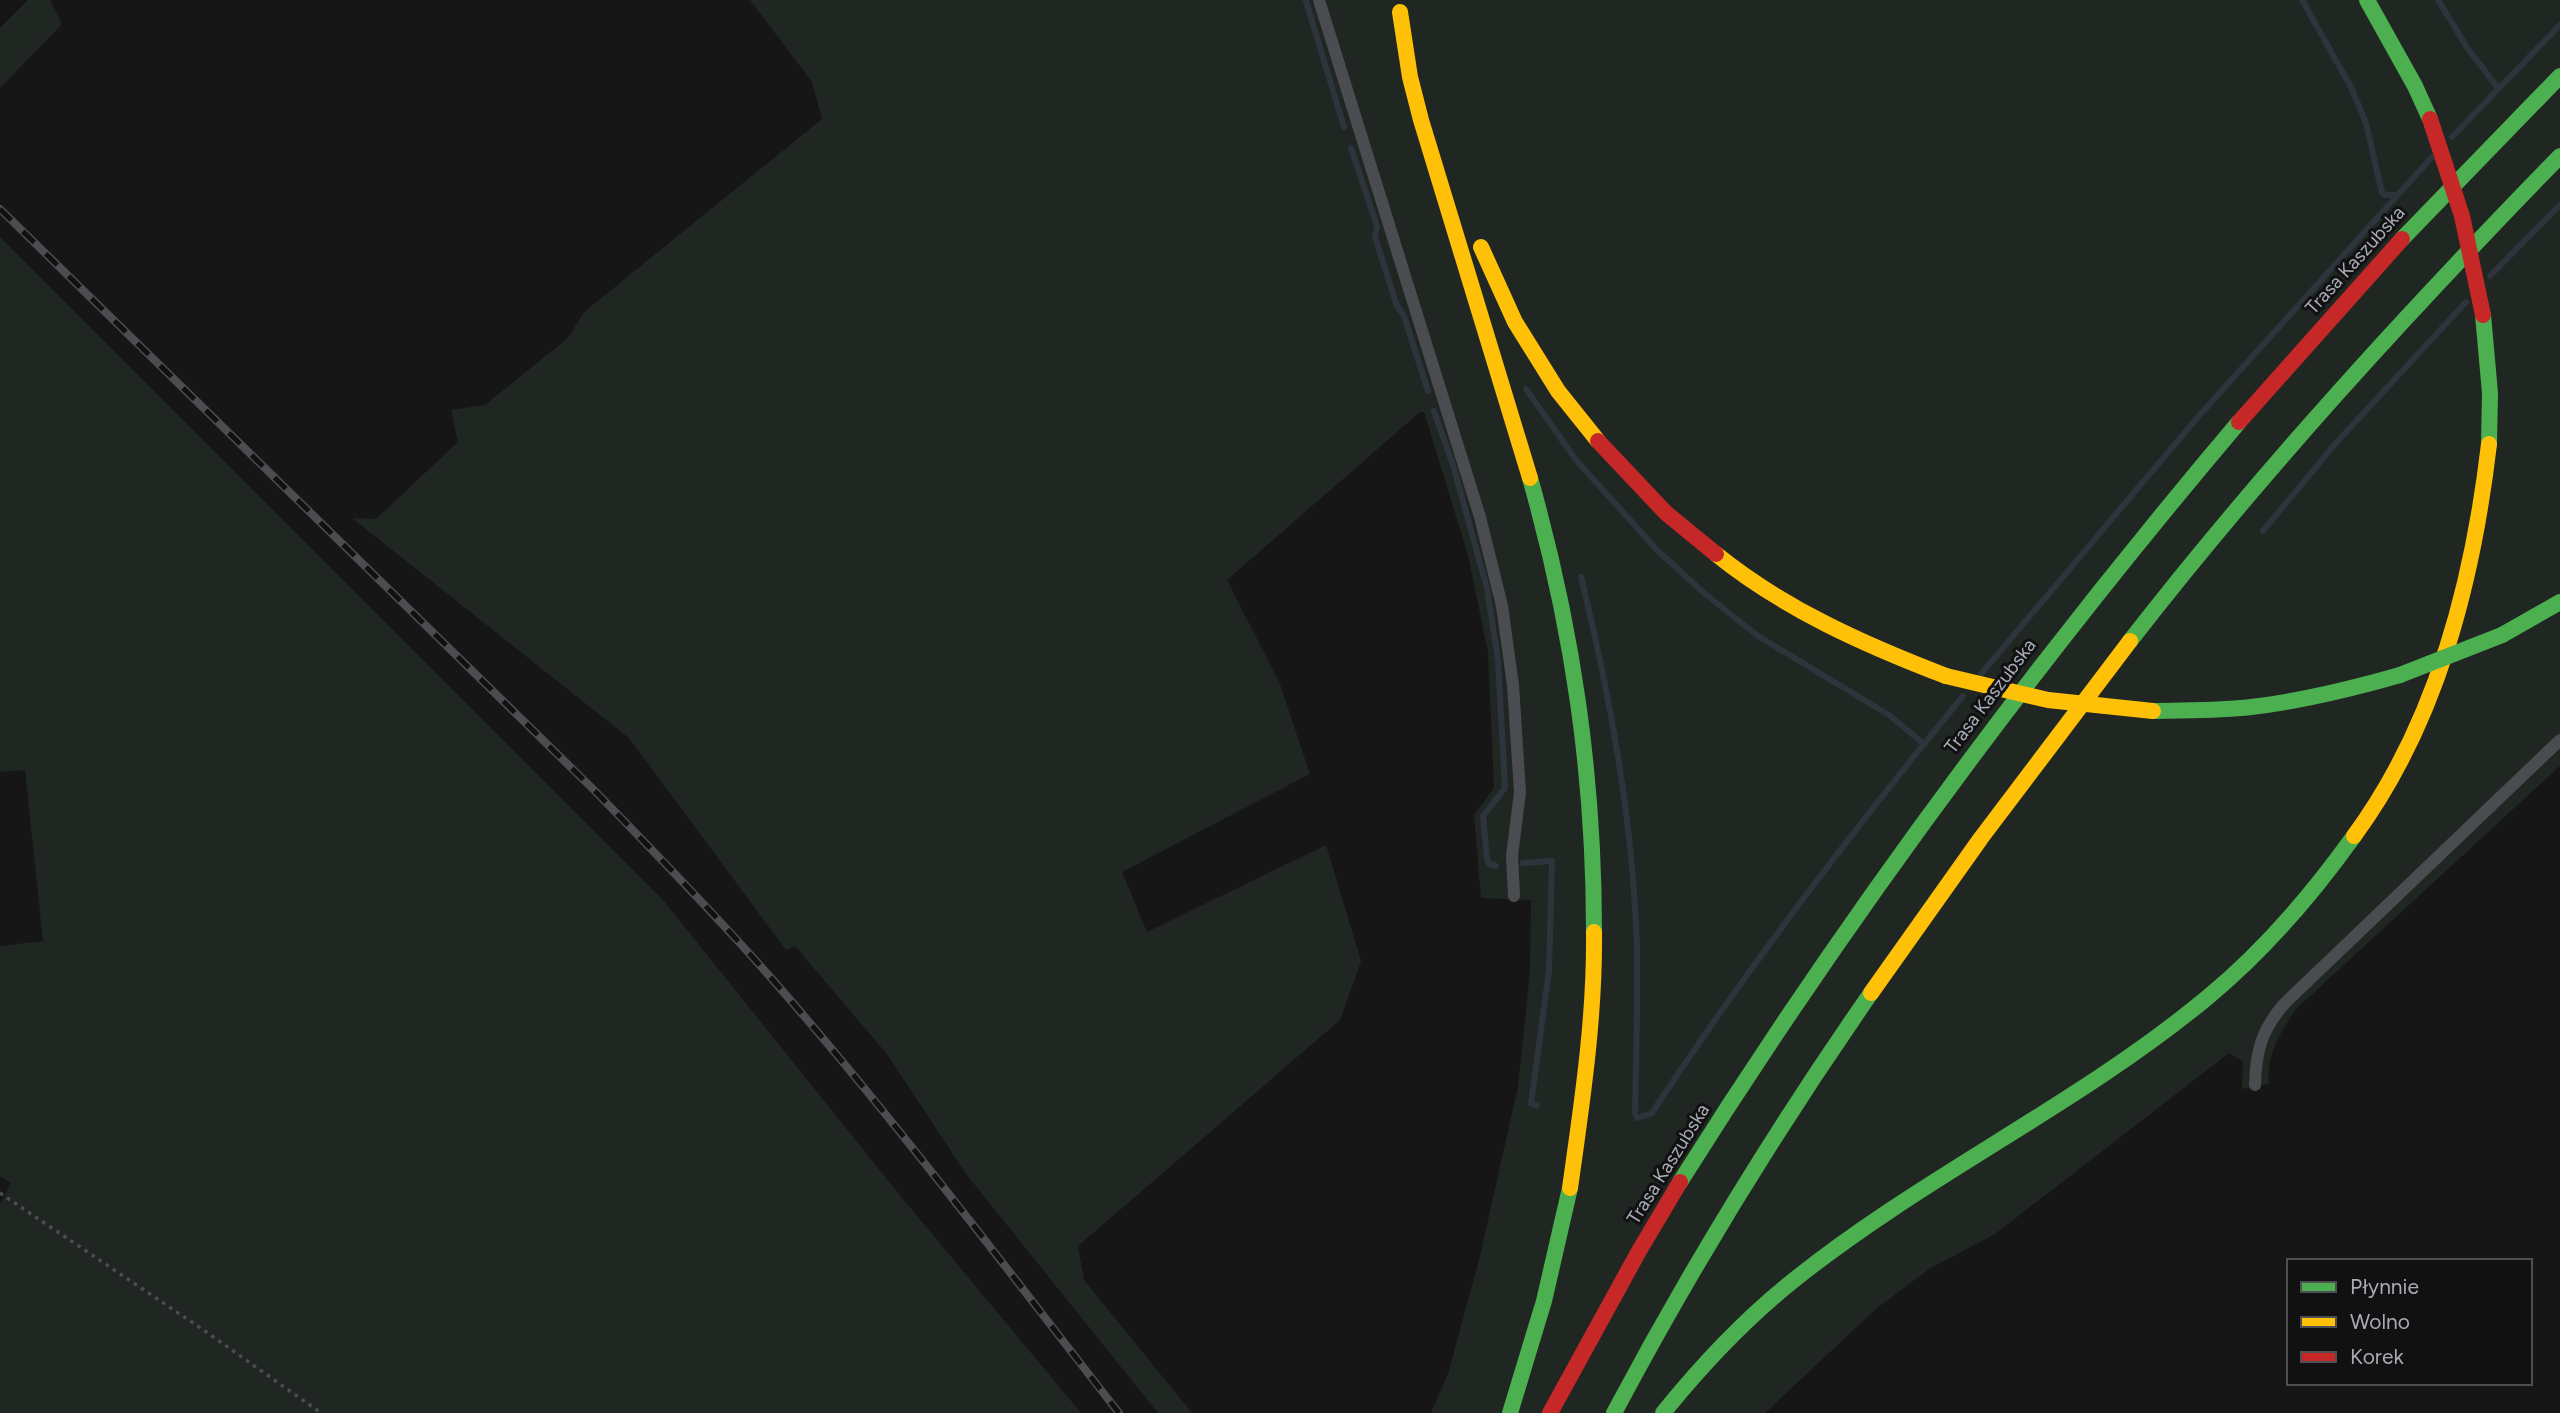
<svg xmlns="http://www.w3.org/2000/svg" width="2560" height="1413" font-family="Figtree,sans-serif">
<rect width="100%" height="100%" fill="#161617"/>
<g fill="#202722">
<polygon points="28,0 50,0 62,24 0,88 0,28"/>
<path d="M750 0H2560V766L2295 1010C2280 1033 2266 1055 2269 1084L2242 1089 2243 1061 2229 1053 1995 1234 1929 1269 1877 1308 1765 1413H1431L1448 1374 1479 1260 1518 1087 1530 972 1531 900 1481 898 1474 815 1494 788 1488 652 1468 555 1424 412H1420L1227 580 1280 684 1310 774 1122 872 1147 932 1326 845 1361 961 1340 1020 1078 1246 1084 1280 1192 1413H1158L966 1174 887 1054 795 946 786 950 629 738 352 518 376 519 458 442 451 410 485 405 568 338 584 312 822 119 812 82Z"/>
<polygon points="0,237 663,900 898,1193 1081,1413 0,1413 0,1204 11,1183 0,1176 0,946 43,941 25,770 0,772"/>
</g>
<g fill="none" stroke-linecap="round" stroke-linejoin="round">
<g stroke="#2e343b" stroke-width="6">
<polyline points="2302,0 2351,87 2366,123 2382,193 2386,195 2396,195"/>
<polyline points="2438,0 2468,49 2498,88"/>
<polyline points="1306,1 1344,127"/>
<polyline points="2452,137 2560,25"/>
<polyline points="1351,148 1377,226 1375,237 1397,306 1404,316 1428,391"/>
<polyline points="2490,276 2560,205"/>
<polyline points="1526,389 1576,460 1658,551 1704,593 1758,636 1889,715 1924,744"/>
<polyline points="1434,411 1453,465 1487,588 1498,660 1505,788 1483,816 1487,859 1489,864 1496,866"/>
<polyline points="2263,531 2335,444 2466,302"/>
<path d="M1581 577C1611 698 1633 823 1637 948 1638 1003 1636 1058 1635 1113L1637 1118 1652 1113C1747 968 1853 830 1963 696"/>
<polyline points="1981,674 2197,418 2432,157"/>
<polyline points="1523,863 1552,861 1549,970 1531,1104 1537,1105"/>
</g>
<polyline stroke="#4c4d50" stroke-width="3.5" stroke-dasharray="3.5 5" stroke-linecap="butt" points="0,1193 205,1331 321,1413"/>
<g stroke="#4b4c4f" stroke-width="12">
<polyline points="1319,0 1480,517 1502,606 1513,685 1520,792 1512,856 1514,896"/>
<path d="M2255 1085C2256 1051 2261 1031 2284 1004L2560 740"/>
</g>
<g stroke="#4caf50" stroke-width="16">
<polyline points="2367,0 2415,86 2430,119"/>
<polyline points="2402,239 2560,76"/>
<polyline points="2483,315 2490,393 2489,444"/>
<path d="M1530 478C1573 630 1594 775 1594 932"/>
<polyline points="2502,635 2560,602"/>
<path d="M2130 641C2263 470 2409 311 2560 156"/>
<path d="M2153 711C2186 710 2218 711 2251 707 2302 701 2351 689 2400 675"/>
<path d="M1680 1182C1848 915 2035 663 2239 422"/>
<polyline points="1510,1413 1544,1301 1570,1188"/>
<path d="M1614 1413C1691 1268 1777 1128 1871 993"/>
<path d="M1663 1413C1701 1366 1742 1322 1789 1284 1921 1177 2078 1105 2208 997 2265 950 2311 896 2354 836"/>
</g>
<g stroke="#ffc107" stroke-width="16">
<polyline points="1400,12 1410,77 1421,120 1530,478"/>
<polyline points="1481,247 1515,322 1558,391 1598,441"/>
<path d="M1716 554C1784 609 1865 645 1946 676"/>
<path d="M2354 836C2437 723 2473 581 2489 444"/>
<polyline points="1871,993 1981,838 2130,641"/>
<path d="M1570 1188C1582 1103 1595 1018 1594 932"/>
</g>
<g stroke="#c62828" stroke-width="16">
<polyline points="2239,422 2402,239"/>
<polyline points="1598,441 1666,513 1716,554"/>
<polyline points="1550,1413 1639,1251 1680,1182"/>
</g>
<g stroke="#4c4d50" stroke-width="8">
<path id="rail" d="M0 209 594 790C654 852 715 914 772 979 894 1118 1005 1267 1119 1413"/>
</g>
<use href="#rail" stroke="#111112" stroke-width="5" stroke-dasharray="16" stroke-linecap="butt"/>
<polyline stroke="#4caf50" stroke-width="16" points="2400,675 2502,635"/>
<polyline stroke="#ffc107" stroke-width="16" points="1946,676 2048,700 2153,711"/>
<polyline stroke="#c62828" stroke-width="16" points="2430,119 2462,216 2483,315"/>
</g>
<g text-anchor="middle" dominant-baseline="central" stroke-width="6" stroke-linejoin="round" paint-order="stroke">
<g font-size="19" fill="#a9acb6" stroke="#111112">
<text transform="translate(2355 260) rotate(-48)">Trasa Kaszubska</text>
<text transform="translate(1990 696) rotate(-53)">Trasa Kaszubska</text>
<text transform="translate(1668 1164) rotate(-58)">Trasa Kaszubska</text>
</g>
</g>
<rect x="2287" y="1259" width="245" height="126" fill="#111112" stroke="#4e4f54" stroke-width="2"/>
<rect x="2301" y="1282" width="35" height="10" fill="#4caf50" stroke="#4e4f54" stroke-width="2"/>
<text x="2350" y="1294" font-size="21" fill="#a9acb6">Płynnie</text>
<rect x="2301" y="1317" width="35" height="10" fill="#ffc107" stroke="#4e4f54" stroke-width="2"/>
<text x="2350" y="1329" font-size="21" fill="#a9acb6">Wolno</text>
<rect x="2301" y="1352" width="35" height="10" fill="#c62828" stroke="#4e4f54" stroke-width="2"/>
<text x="2350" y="1364" font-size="21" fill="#a9acb6">Korek</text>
</svg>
